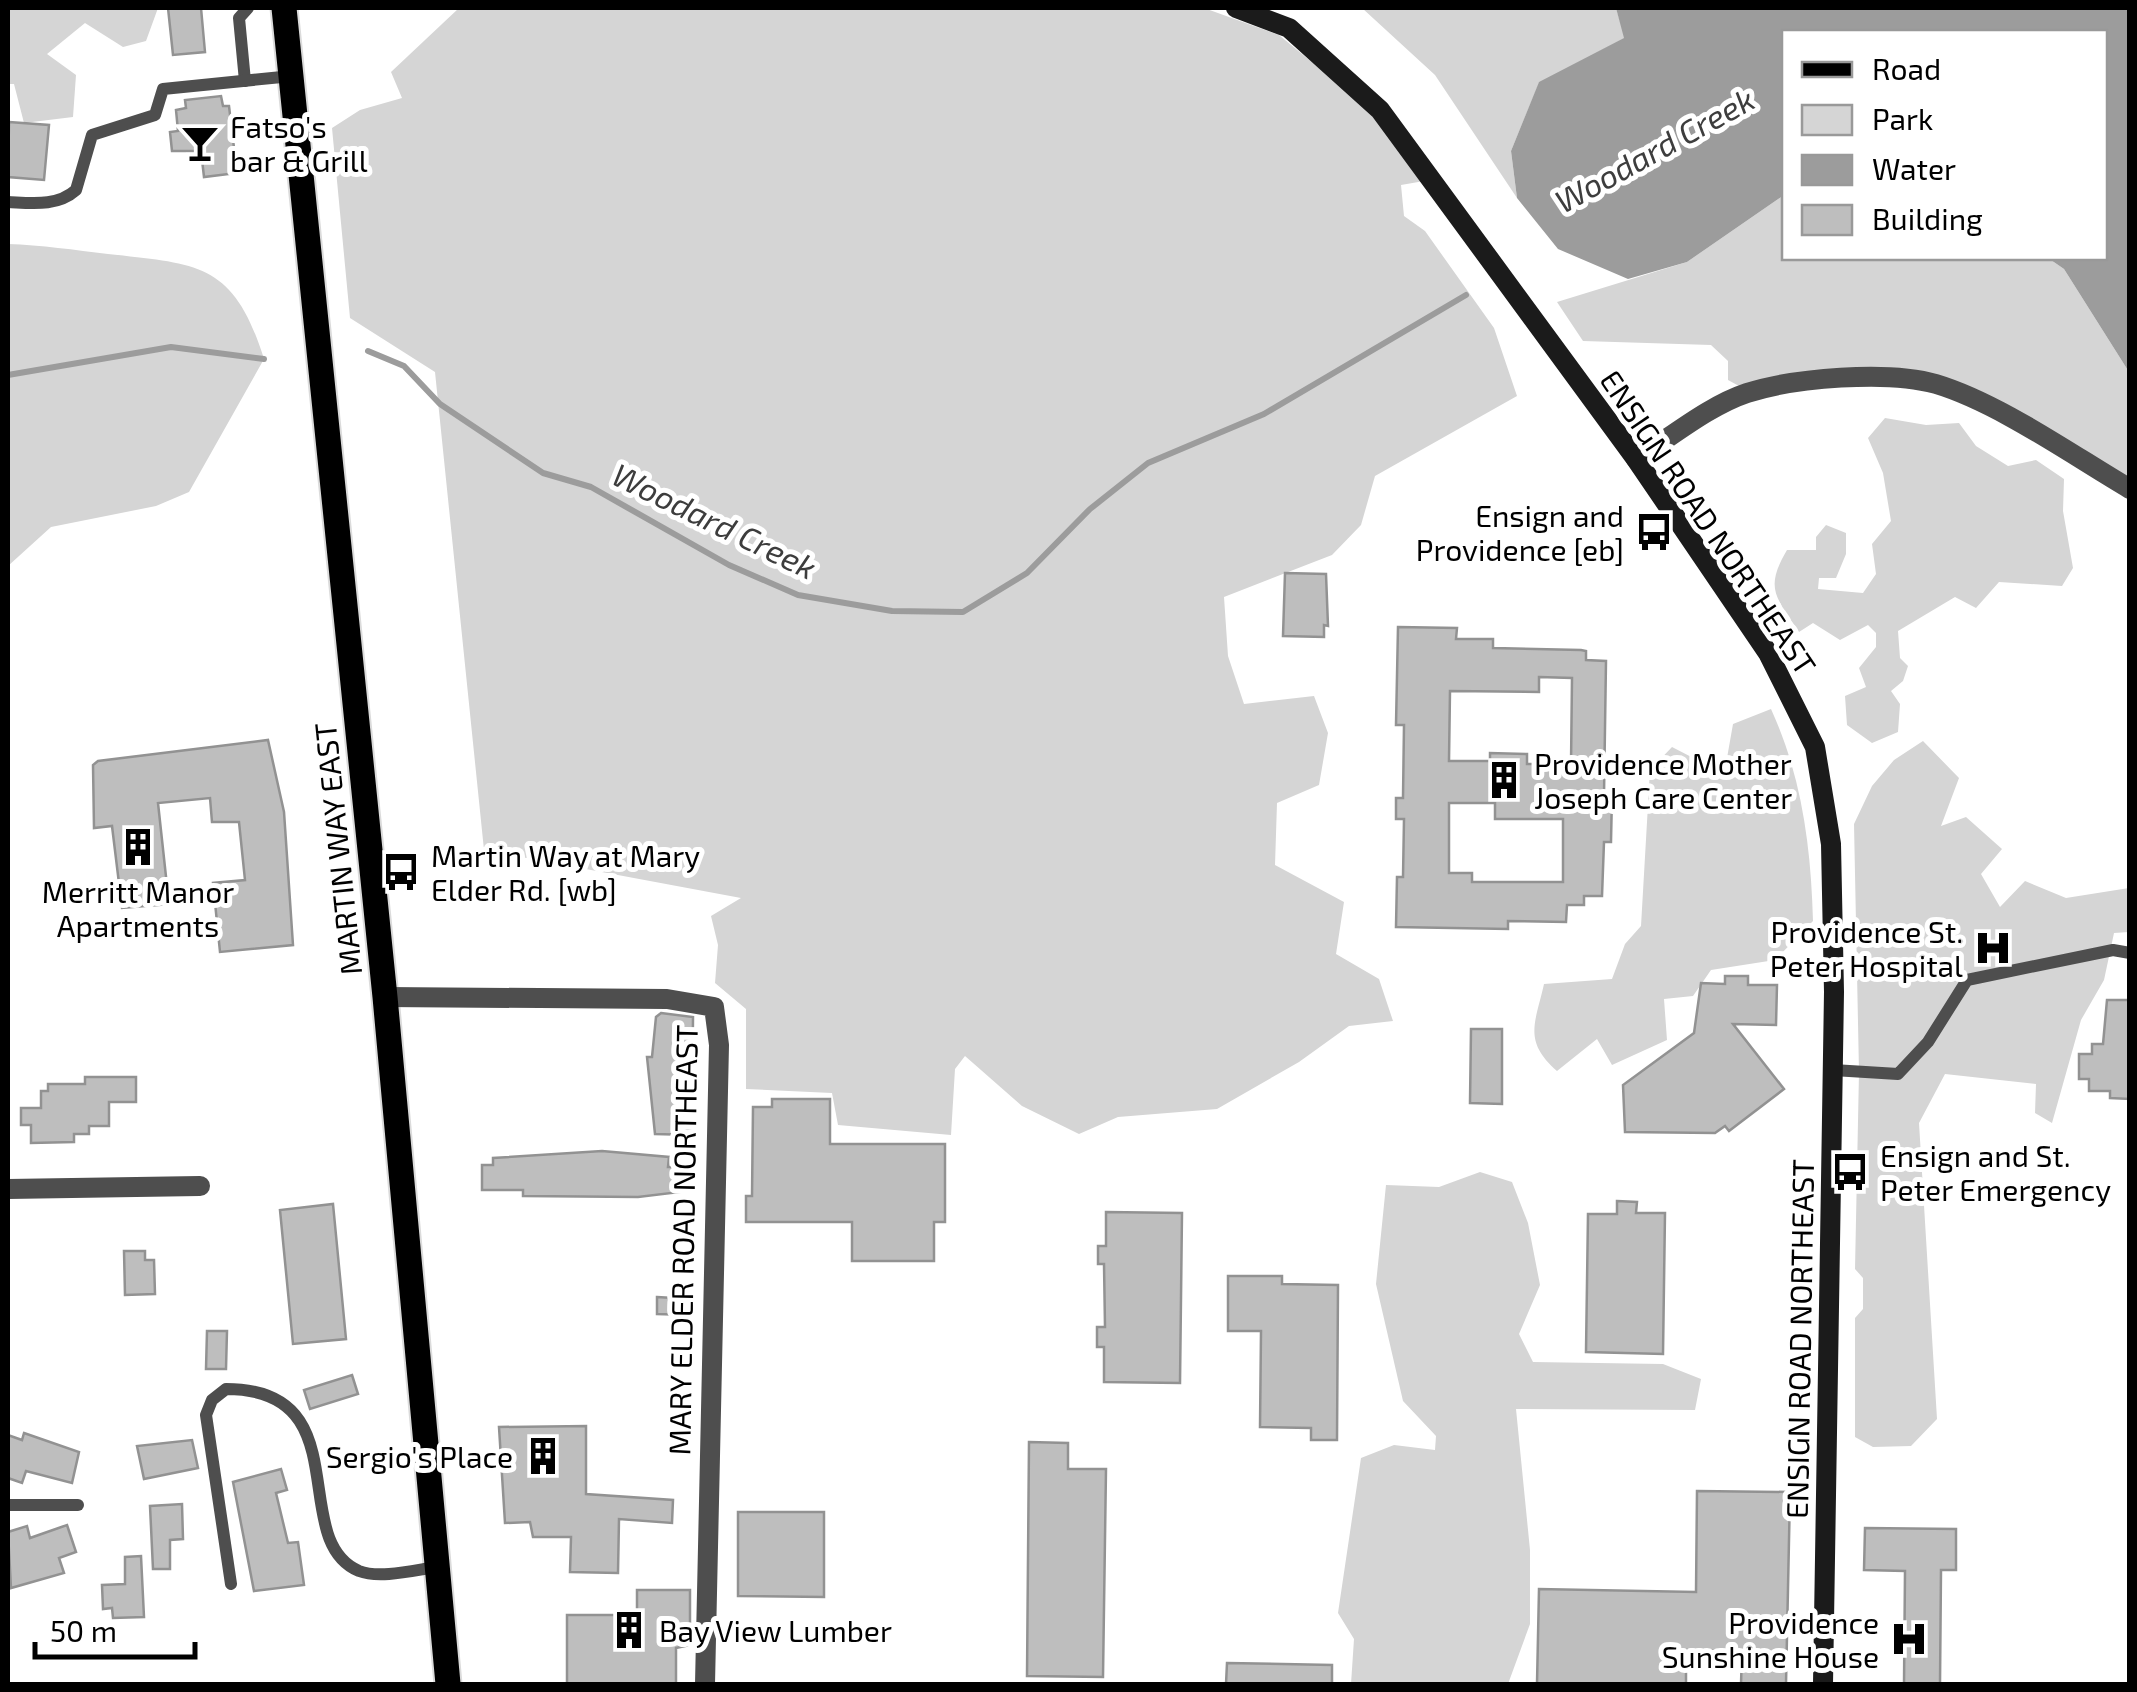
<svg xmlns="http://www.w3.org/2000/svg" width="2137" height="1692" font-family="'Exo 2',sans-serif">
<rect width="100%" height="100%" fill="#fff"/>
<g fill="#d5d5d5">
<polygon points="8,8 158,8 146,41 123,47 85,23 47,54 76,75 73,117 24,123 14,84 8,84"/>
<polygon points="459,8 1204,8 1279,35 1365,106 1424,181 1401,185 1404,216 1425,231 1494,328 1517,396 1375,476 1361,525 1332,555 1224,597 1228,656 1244,704 1314,696 1328,733 1319,785 1277,803 1275,865 1344,902 1336,954 1379,979 1393,1021 1349,1026 1299,1062 1217,1109 1118,1117 1079,1134 1022,1106 965,1056 955,1069 951,1135 838,1125 832,1093 746,1089 746,1009 715,983 718,945 711,916 741,898 484,850 435,372 350,318 332,128 360,110 402,98 391,72"/>
<polygon points="1362,8 1616,8 1625,38 1539,83 1511,151 1517,198 1435,75"/>
<polygon points="1784,195 1784,258 2048,258 2064,269 2129,372 2129,489 1966,397 1840,378 1750,392 1728,380 1728,361 1711,345 1583,341 1557,302 1687,262"/>
<path d="M8 244C41 245 75 250 108 254 199 264 234 263 264 359L189 492 156 506 51 527 8 566Z"/>
<path d="M1885 418 1926 425 1959 423 1976 446 2008 466 2036 460 2064 479 2063 511 2073 568 2062 586 1999 582 1976 608 1955 597 1898 631 1900 658 1908 666 1903 681 1891 691 1900 704 1898 732 1872 743 1847 725 1845 696 1866 687 1859 668 1876 647V633L1868 625 1840 640 1813 623 1799 632C1776 597 1764 589 1787 550H1816V537L1826 525 1846 533V554L1836 578H1819L1818 589 1863 593 1876 574 1872 544 1891 521 1883 473 1868 438Z"/>
<path d="M1771 709C1802 777 1811 847 1813 921L1775 960 1711 970 1693 996 1664 999 1667 1040 1612 1065 1597 1039 1557 1071C1523 1041 1535 1024 1544 984L1612 979 1625 944 1641 926 1650 770 1672 747 1703 763 1727 758 1733 724Z"/>
<polygon points="1923,741 1959,778 1941,826 1966,817 2002,849 1981,874 2000,907 2025,881 2066,898 2129,888 2129,932 2114,933 2104,980 2081,1020 2052,1123 2035,1113 2036,1084 1945,1074 1919,1123 1937,1419 1911,1446 1873,1447 1855,1437 1855,1318 1863,1309 1863,1278 1855,1269 1859,1072 1854,824 1872,786 1894,760"/>
<polygon points="1480,1172 1512,1182 1528,1223 1540,1285 1519,1334 1533,1362 1663,1364 1701,1379 1695,1410 1516,1409 1530,1550 1530,1624 1508,1684 1351,1684 1354,1639 1338,1613 1361,1458 1394,1445 1435,1450 1436,1436 1403,1401 1376,1284 1386,1185 1439,1187"/>
</g>
<polygon fill="#9c9c9c" points="1616,8 2129,8 2129,372 2064,269 2048,258 2104,258 2104,32 1784,32 1784,195 1687,262 1628,279 1558,249 1517,198 1511,151 1539,82 1624,38"/>
<g fill="none" stroke-linecap="round" stroke-linejoin="round">
<g stroke="#9c9c9c" stroke-width="6">
<polyline points="368,351 404,366 440,404 543,473 591,487 729,565 798,595 892,611 963,612 1027,573 1090,509 1148,463 1264,414 1466,295"/>
<polyline points="8,375 171,347 264,359"/>
</g>
</g>
<g fill="#bebebe" stroke="#929292" stroke-width="2.5" fill-rule="evenodd">
<polygon points="168,8 201,8 205,52 173,55"/>
<polygon points="221,96 223,106 229,106 237,173 204,177 201,151 172,151 170,132 178,131 176,110 186,108 185,100"/>
<polygon points="9,122 49,125 44,180 8,177"/>
<polygon points="1285,573 1326,574 1328,626 1324,625 1324,637 1283,636"/>
<path d="M1398 627 1457 628 1456 639H1493V648L1581 650 1586 651V660L1606 661 1604 795H1612L1611 842H1604L1602 896H1584V905H1567L1566 922 1508 921V929L1396 927 1397 877H1403L1404 819H1396V798H1403L1404 725H1396ZM1539 677 1572 678 1571 764H1527V754L1490 753V761H1449L1450 691 1539 692ZM1449 803H1495V819H1563V882H1472V873H1449Z"/>
<polygon points="268,740 284,812 293,945 220,952 213,883 245,880 239,822 212,822 210,798 158,803 169,904 122,908 112,826 94,828 93,765 98,761"/>
<polygon points="1725,976 1748,976 1748,985 1777,985 1776,1025 1733,1024 1784,1089 1729,1131 1725,1126 1715,1133 1625,1132 1623,1085 1694,1033 1701,983 1725,984"/>
<polygon points="2107,1000 2130,1000 2130,1099 2110,1098 2110,1091 2089,1091 2089,1079 2079,1079 2079,1054 2092,1054 2092,1044 2103,1044"/>
<polygon points="661,1013 693,1017 692,1135 655,1134 647,1057 652,1057 656,1017"/>
<polygon points="1471,1029 1502,1029 1502,1104 1470,1103"/>
<polygon points="85,1077 136,1077 136,1102 109,1102 109,1126 89,1126 89,1134 74,1134 74,1142 31,1143 31,1125 21,1125 21,1108 41,1108 41,1091 48,1091 48,1084 85,1084"/>
<polygon points="772,1099 830,1099 830,1144 945,1144 945,1222 934,1222 934,1261 852,1261 852,1222 746,1222 746,1196 752,1196 753,1107 772,1107"/>
<polygon points="602,1151 669,1157 668,1167 680,1167 680,1192 638,1197 523,1196 523,1190 482,1190 482,1165 493,1165 493,1158"/>
<polygon points="1617,1201 1637,1202 1636,1213 1665,1213 1663,1354 1586,1352 1588,1214 1617,1214"/>
<polygon points="333,1204 346,1339 293,1344 280,1210"/>
<polygon points="1106,1212 1182,1213 1180,1383 1104,1382 1104,1347 1097,1347 1097,1327 1105,1327 1104,1264 1098,1264 1098,1246 1106,1246"/>
<polygon points="124,1251 145,1251 145,1260 154,1260 155,1294 125,1295"/>
<polygon points="1228,1276 1282,1276 1282,1284 1338,1285 1337,1440 1311,1440 1311,1428 1260,1427 1261,1331 1228,1331"/>
<polygon points="657,1297 689,1299 688,1315 657,1314"/>
<polygon points="207,1331 227,1331 226,1369 206,1369"/>
<polygon points="352,1375 358,1394 310,1409 304,1390"/>
<polygon points="586,1426 586,1494 673,1500 672,1523 619,1519 618,1573 570,1572 571,1537 533,1537 530,1522 505,1523 499,1427"/>
<polygon points="24,1433 79,1452 72,1483 26,1471 22,1483 8,1478 8,1435 22,1440"/>
<polygon points="192,1440 198,1468 144,1479 137,1446"/>
<polygon points="1029,1442 1068,1443 1068,1469 1106,1469 1103,1677 1027,1676"/>
<polygon points="281,1469 287,1490 276,1493 288,1543 298,1542 304,1585 254,1591 233,1482"/>
<polygon points="1697,1491 1790,1492 1786,1684 1741,1684 1742,1651 1686,1650 1686,1684 1537,1684 1539,1589 1696,1592"/>
<polygon points="182,1504 183,1539 170,1540 170,1569 153,1569 150,1506"/>
<polygon points="738,1512 824,1512 824,1597 738,1596"/>
<polygon points="67,1525 76,1552 59,1558 64,1573 11,1588 8,1532 27,1526 30,1538"/>
<polygon points="1865,1528 1956,1529 1956,1570 1941,1570 1940,1684 1904,1684 1905,1571 1864,1570"/>
<polygon points="141,1556 144,1617 113,1618 112,1608 103,1609 102,1585 125,1584 125,1557"/>
<polygon points="637,1590 690,1590 690,1645 676,1648 676,1684 567,1684 567,1615 637,1615"/>
<polygon points="1227,1663 1332,1665 1332,1684 1226,1684"/>
</g>
<g fill="none" stroke-linecap="round" stroke-linejoin="round">
<g stroke="#dbdbdb" stroke-width="29">
<polyline id="primary" points="284,8 385,997 448,1684"/>
</g>
<g stroke="#4e4e4e" stroke-width="12">
<polyline points="245,81 239,18 248,8"/>
<path d="M8 202C31 203 57 207 76 190L92 135 155 115 163 89 292 76"/>
<polyline points="1833,1070 1898,1074 1928,1042 1967,980 2113,950 2130,953"/>
<polyline points="8,1505 78,1505"/>
<path d="M231 1584 206 1415 212 1400 226 1389C361 1389 286 1540 359 1571 380 1579 415 1570 437 1567"/>
</g>
<g stroke="#4e4e4e" stroke-width="20">
<path d="M1636 459C1670 438 1708 406 1747 393 1794 378 1887 370 1936 384 1999 403 2072 455 2130 489"/>
<polyline points="385,997 667,999 714,1007 719,1045 705,1684"/>
<polyline points="8,1189 200,1186"/>
</g>
<polyline stroke="#1b1b1b" stroke-width="20" points="1236,8 1289,28 1380,110 1636,459 1768,653 1815,747 1831,844 1834,992 1823,1684"/>
<use href="#primary" stroke="#000" stroke-width="25"/>
</g>
<defs>
<g id="bar-bare" transform="scale(3)"><path d="M-6-5H6L.8 .8V4.5H3.5V6h-7V4.5H-.8V.8Z" fill="#000" stroke="#fff" stroke-width="2.5" paint-order="stroke"/></g>
<g id="bus-bare" transform="scale(3)"><path d="M-5-6H5V4H4V6H2V4H-2V6H-4V4H-5ZM-3.5-4V0h7V-4ZM-3.5 1.2v1.5H-2V1.2ZM2 1.2v1.5H3.5V1.2Z" fill="#000" stroke="#fff" stroke-width="2.5" paint-order="stroke"/></g>
<g id="building-bare" transform="scale(3)"><path d="M-4-6H4V6H1V3H-1V6H-4ZM-2.5-4.3h1.7v1.8h-1.7ZM.8-4.3h1.7v1.8H.8ZM-2.5-1h1.7V.8h-1.7ZM.8-1h1.7V.8H.8Z" fill="#000" stroke="#fff" stroke-width="2.5" paint-order="stroke"/></g>
<g id="hospital-bare" transform="scale(3)"><path d="M-5-5h3v3.5h4V-5h3V5h-3V1.5h-4V5h-3Z" fill="#000" stroke="#fff" stroke-width="2.5" paint-order="stroke"/></g>
</defs>
<g fill-rule="evenodd">
<use href="#bar-bare" x="200" y="143"/>
<use href="#bus-bare" x="1654" y="532"/>
<use href="#building-bare" x="1504" y="780"/>
<use href="#building-bare" x="138" y="847"/>
<use href="#bus-bare" x="401" y="872"/>
<use href="#hospital-bare" x="1993" y="948"/>
<use href="#bus-bare" x="1850" y="1172"/>
<use href="#building-bare" x="543" y="1456"/>
<use href="#building-bare" x="629" y="1630"/>
<use href="#hospital-bare" x="1909" y="1639"/>
</g>
<g text-anchor="middle" dominant-baseline="central" stroke-width="10" stroke-linejoin="round" paint-order="stroke">
<g font-size="30" fill="#000" stroke="#fff" text-anchor="start">
<text x="230" y="126">Fatso's<tspan x="230" dy="34">bar &amp; Grill</tspan></text>
<text x="1624" y="515" text-anchor="end">Ensign and<tspan x="1624" dy="34">Providence [eb]</tspan></text>
<text x="1534" y="763">Providence Mother<tspan x="1534" dy="34">Joseph Care Center</tspan></text>
<text x="431" y="855">Martin Way at Mary<tspan x="431" dy="34">Elder Rd. [wb]</tspan></text>
<text x="138" y="891" text-anchor="middle">Merritt Manor<tspan x="138" dy="34">Apartments</tspan></text>
<text x="1963" y="931" text-anchor="end">Providence St.<tspan x="1963" dy="34">Peter Hospital</tspan></text>
<text x="1880" y="1155">Ensign and St.<tspan x="1880" dy="34">Peter Emergency</tspan></text>
<text x="513" y="1456" text-anchor="end">Sergio's Place</text>
<text x="1879" y="1622" text-anchor="end">Providence<tspan x="1879" dy="34">Sunshine House</tspan></text>
<text x="659" y="1630">Bay View Lumber</text>
</g>
<g font-size="30" fill="#000" stroke="#fff">
<text transform="translate(1709 522) rotate(56)">ENSIGN ROAD NORTHEAST</text>
<text transform="translate(337 849) rotate(-96)">MARTIN WAY EAST</text>
<text transform="translate(682 1240) rotate(-89)">MARY ELDER ROAD NORTHEAST</text>
<text transform="translate(1799 1339) rotate(-89)">ENSIGN ROAD NORTHEAST</text>
</g>
<g font-size="32" font-style="italic" fill="#3d3d3d" stroke="#fff">
<text transform="translate(1654 149) rotate(-29)">Woodard Creek</text>
<text transform="translate(715 520) rotate(26)">Woodard Creek</text>
</g>
</g>
<rect width="2137" height="1692" fill="none" stroke="#000000" stroke-width="20"/>
<rect x="1782" y="30" width="325" height="230" fill="#ffffff" stroke="#999999" stroke-width="2.5"/>
<rect x="1802" y="62" width="50" height="15" fill="#000000" stroke="#999999" stroke-width="2.5"/>
<text x="1872" y="80" font-size="30" fill="#000000">Road</text>
<rect x="1802" y="105" width="50" height="30" fill="#d5d5d5" stroke="#999999" stroke-width="2.5"/>
<text x="1872" y="130" font-size="30" fill="#000000">Park</text>
<rect x="1802" y="155" width="50" height="30" fill="#9c9c9c" stroke="#999999" stroke-width="2.5"/>
<text x="1872" y="180" font-size="30" fill="#000000">Water</text>
<rect x="1802" y="205" width="50" height="30" fill="#bebebe" stroke="#999999" stroke-width="2.5"/>
<text x="1872" y="230" font-size="30" fill="#000000">Building</text>
<path d="M35 1642v15h160v-15" fill="none" stroke="#000000" stroke-width="5"/>
<text x="50" y="1642" font-size="30" fill="#000000" stroke="#ffffff" stroke-width="8" paint-order="stroke">50 m</text>
</svg>
